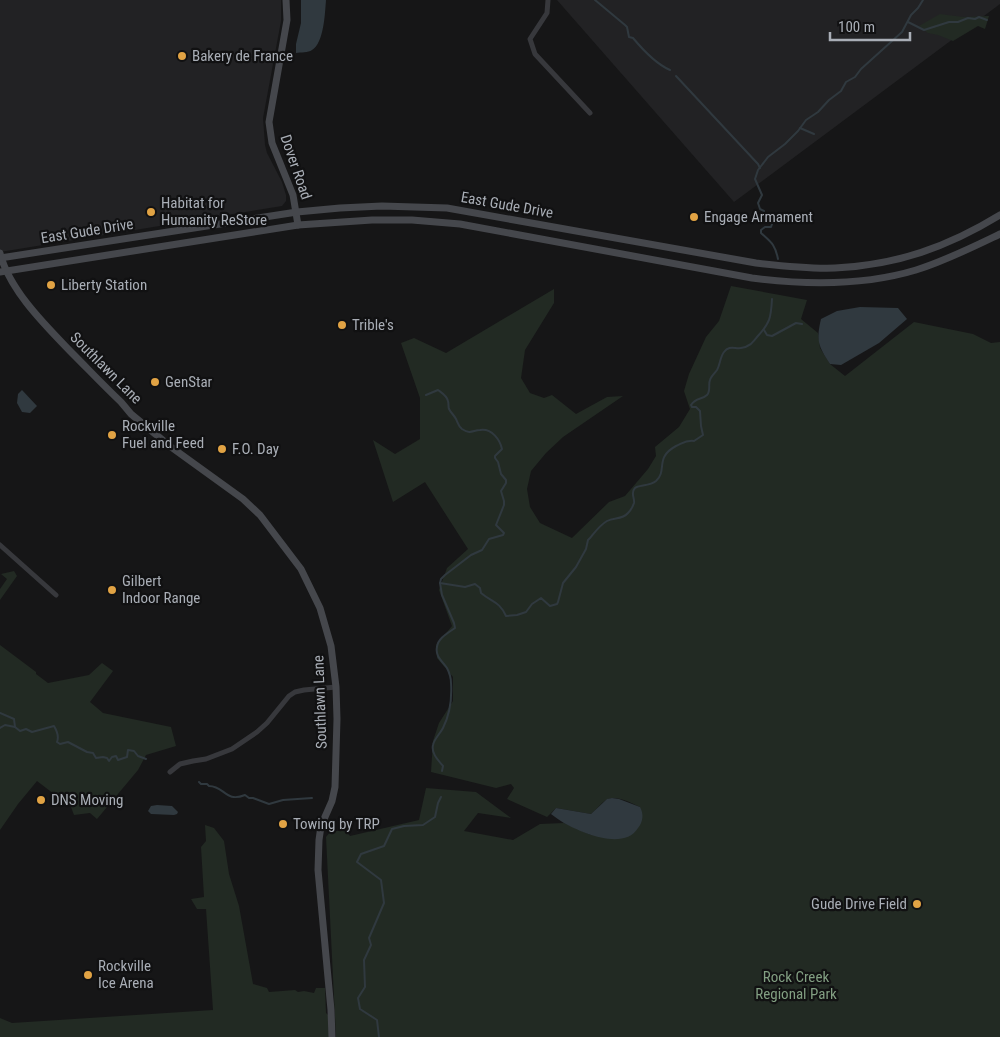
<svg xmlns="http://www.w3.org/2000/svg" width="1000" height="1037" font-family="'Roboto Condensed',sans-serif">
<rect width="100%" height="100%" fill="#161617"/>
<g fill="#222224">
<polygon points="0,0 281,0 281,21 263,118 265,145 267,153 282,182 286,195 286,201 282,206 0,252"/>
<polygon points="557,0 1000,0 1000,4 734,202"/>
</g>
<g fill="#222a23">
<polygon points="940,14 963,17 989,16 985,29 978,26 953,41 938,35 928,33 919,26"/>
<path d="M731 286 807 300 801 319 818 333 820 348 830 364 845 376 914 322 973 334 991 343 1000 342V1037H336L326 837 331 831H346L350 836 419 820 426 788 476 792 511 818 478 813 464 831 513 840 540 824 564 823 591 835 640 807C631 803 615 794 606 800 600 804 596 810 591 814L556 808 547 817 507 799 514 788 511 784 496 788 431 772 433 741 439 723 453 701V677L437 658 436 645 452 626 439 590 447 568 468 549 425 482 393 502 373 440 395 454 420 439V398L401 343 414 338 446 353 554 289V303L525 350 521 378 530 393 544 398 552 395 576 414 607 397 623 396 563 437 546 453 531 471 527 489 530 507 540 523 572 538 609 502 625 496 648 469 656 456 655 447 679 427 690 409 684 391 689 374 706 337 719 321Z"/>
<polygon points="14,571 17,576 0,600 0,589 7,579 1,574"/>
<polygon points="0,645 36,672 36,674 48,683 89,675 102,663 113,671 90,702 103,713 171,727 176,746 146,755 138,770 97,819 90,813 74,815 71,807 37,781 18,804 0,830"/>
<polygon points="205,825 214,828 224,841 229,874 239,906 253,984 267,988 269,992 295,990 298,992 304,991 314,993 316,988 325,988 326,1013 330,1017 330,1037 0,1037 0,1018 12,1023 213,1010 206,909 197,909 191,899 204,897 201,847 206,841"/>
</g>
<g fill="#30393f">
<path d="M301 0H326C325 13 324 43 312 50 308 53 301 52 296 53V44L301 23Z"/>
<path d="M860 307 898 308 907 319 879 343 841 365 830 364C818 346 816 340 821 319L837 311Z"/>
<polygon points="22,390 37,406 30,413 22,412 17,403 18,394"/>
<path d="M612 798 619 799 640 807C644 814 643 822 638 828 624 851 582 833 564 823 559 820 555 817 551 814L556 808 591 814 607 799Z"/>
<polygon points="157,805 172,806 178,812 177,814 174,815 151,814 148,811 151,806"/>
</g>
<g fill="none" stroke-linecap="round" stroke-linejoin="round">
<g stroke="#30393f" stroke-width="2">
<path d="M595 0 625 25 627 27 629 37 633 38C643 50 656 64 670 70"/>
<polyline points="908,22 924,30 949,22 958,22 968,18 975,19 979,17 987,20"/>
<polyline points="676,76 758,164 760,168"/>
<polyline points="800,128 814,134"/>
<path d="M778 259C775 244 771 242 761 233V230L765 227H771L772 224 771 221 764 217V211L760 209 758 203 762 195 755 179 758 170 768 157 785 144 798 131 806 120 818 112 829 100 841 91 846 82 855 77 861 69 902 32 911 15 918 8 923 0"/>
<polyline points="764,330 767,335 772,336 796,323 802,324"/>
<path d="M426 395 438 390C442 393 447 396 448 401 449 405 448 406 449 409 451 413 454 415 456 419 458 423 458 426 462 429 471 435 473 430 480 430 492 428 500 440 502 449L495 456V458L498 462 501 474 506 480V483L501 491 504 501V505L496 525 504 533 503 535 489 539 482 550 471 555 445 575 441 579 440 583 442 595 454 623 455 628C448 633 438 638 437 647 435 656 442 661 447 668 449 672 451 678 451 683 452 698 450 714 443 728 440 734 434 739 433 745 431 753 438 760 443 766L442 771"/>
<path d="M440 583 465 587 475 584 480 588 481 593C493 603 499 601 506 616L517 615 526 612 532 604 541 598 550 606 557 604 558 602 563 583 576 567 586 549 588 540 590 538C595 532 600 525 607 521 614 517 622 520 628 513 630 511 633 506 634 503 635 498 630 493 635 488 638 485 650 486 656 481 668 470 654 458 676 446 683 443 686 440 694 441L703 435 701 426 700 411 696 407H692L691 405C696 397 702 400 707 395 711 391 708 384 710 380 711 376 715 373 717 370 720 365 720 357 724 352 729 345 735 349 741 348 749 347 752 343 757 337 770 323 771 318 772 299"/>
<path d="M0 713 14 719 15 727 20 731 26 729 32 732 54 726C57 731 59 737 57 742L60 744 68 742 87 752 93 753 96 758 103 757 107 758 109 761 112 757 116 756 118 760 127 757 128 750 134 751 138 756 146 759"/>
<polyline points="0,728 5,725 15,727"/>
<path d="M199 782 201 784H207L209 786C225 786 225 803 245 795L249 798H253L269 804 283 800 312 798"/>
<polyline points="379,1037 377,1020 360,1009 358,998 365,987 364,960 371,945 369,938 384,903 381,880 357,862 361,854 384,846 392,829 404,826 423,825 435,817 438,803 441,797"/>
</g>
<g stroke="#37383c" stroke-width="5">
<polyline points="548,0 547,13 530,39 535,54 590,113"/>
<polyline points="0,545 56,595"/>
<polyline points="170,772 180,764 193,761 206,759 232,749 257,732 267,723 289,696 295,692 304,690 336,687"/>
</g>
<g stroke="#45474c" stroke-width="7">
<polyline points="286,0 287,20 269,122 272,143 293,195 298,225"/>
<path d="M0 253C9 290 46 326 72 353 88 369 104 386 121 402L131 414 171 447 243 499 260 515 301 569 320 608 331 646 336 687 337 719 335 787 332 801 321 826 319 840 318 870 331 1010 332 1037"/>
<path d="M0 258 297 212 340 208 382 206 447 208 756 263C782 266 809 269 835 268 897 265 948 247 1000 215"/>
<path d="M0 272 298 225 372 220H412L460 224 752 278C806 285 863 286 916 270 945 261 973 247 1000 234"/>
</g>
</g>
<g fill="#e1a344" stroke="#111112" stroke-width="2">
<circle cx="182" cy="56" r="5"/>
<circle cx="151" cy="212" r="5"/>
<circle cx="694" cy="217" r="5"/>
<circle cx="51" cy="285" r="5"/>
<circle cx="342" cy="325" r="5"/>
<circle cx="155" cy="382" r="5"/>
<circle cx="112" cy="435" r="5"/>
<circle cx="222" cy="449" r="5"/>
<circle cx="112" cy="590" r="5"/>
<circle cx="41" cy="800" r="5"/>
<circle cx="283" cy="824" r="5"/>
<circle cx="917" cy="904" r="5"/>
<circle cx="88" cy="975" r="5"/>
</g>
<g text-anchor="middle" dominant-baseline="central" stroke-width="4.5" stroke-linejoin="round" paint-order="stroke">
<g font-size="15" fill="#a9aeb6" stroke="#111112" text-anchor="start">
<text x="192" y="56">Bakery de France</text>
<text x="161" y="203">Habitat for<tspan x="161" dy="17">Humanity ReStore</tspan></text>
<text x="704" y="217">Engage Armament</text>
<text x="61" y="285">Liberty Station</text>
<text x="352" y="325">Trible's</text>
<text x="165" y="382">GenStar</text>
<text x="122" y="426">Rockville<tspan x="122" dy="17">Fuel and Feed</tspan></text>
<text x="232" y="449">F.O. Day</text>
<text x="122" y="581">Gilbert<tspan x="122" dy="17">Indoor Range</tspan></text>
<text x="51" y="800">DNS Moving</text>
<text x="293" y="824">Towing by TRP</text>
<text x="907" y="904" text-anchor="end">Gude Drive Field</text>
<text x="98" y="966">Rockville<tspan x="98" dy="17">Ice Arena</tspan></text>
</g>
<g font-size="15" fill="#a9aeb6" stroke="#111112">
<text transform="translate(296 167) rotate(71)">Dover Road</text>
<text transform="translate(507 205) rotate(10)">East Gude Drive</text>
<text transform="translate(87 231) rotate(-9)">East Gude Drive</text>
<text transform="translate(106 368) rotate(45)">Southlawn Lane</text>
<text transform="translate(320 702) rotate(-92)">Southlawn Lane</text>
</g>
<g font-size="15" fill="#829f82" stroke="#111112">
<text x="796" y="977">Rock Creek<tspan x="796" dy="17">Regional Park</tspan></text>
</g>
</g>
<path d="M830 32v8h80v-8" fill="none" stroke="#a9aeb6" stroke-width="2.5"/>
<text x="838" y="32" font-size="15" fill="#a9aeb6" stroke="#111112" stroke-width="4" paint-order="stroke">100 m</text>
</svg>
